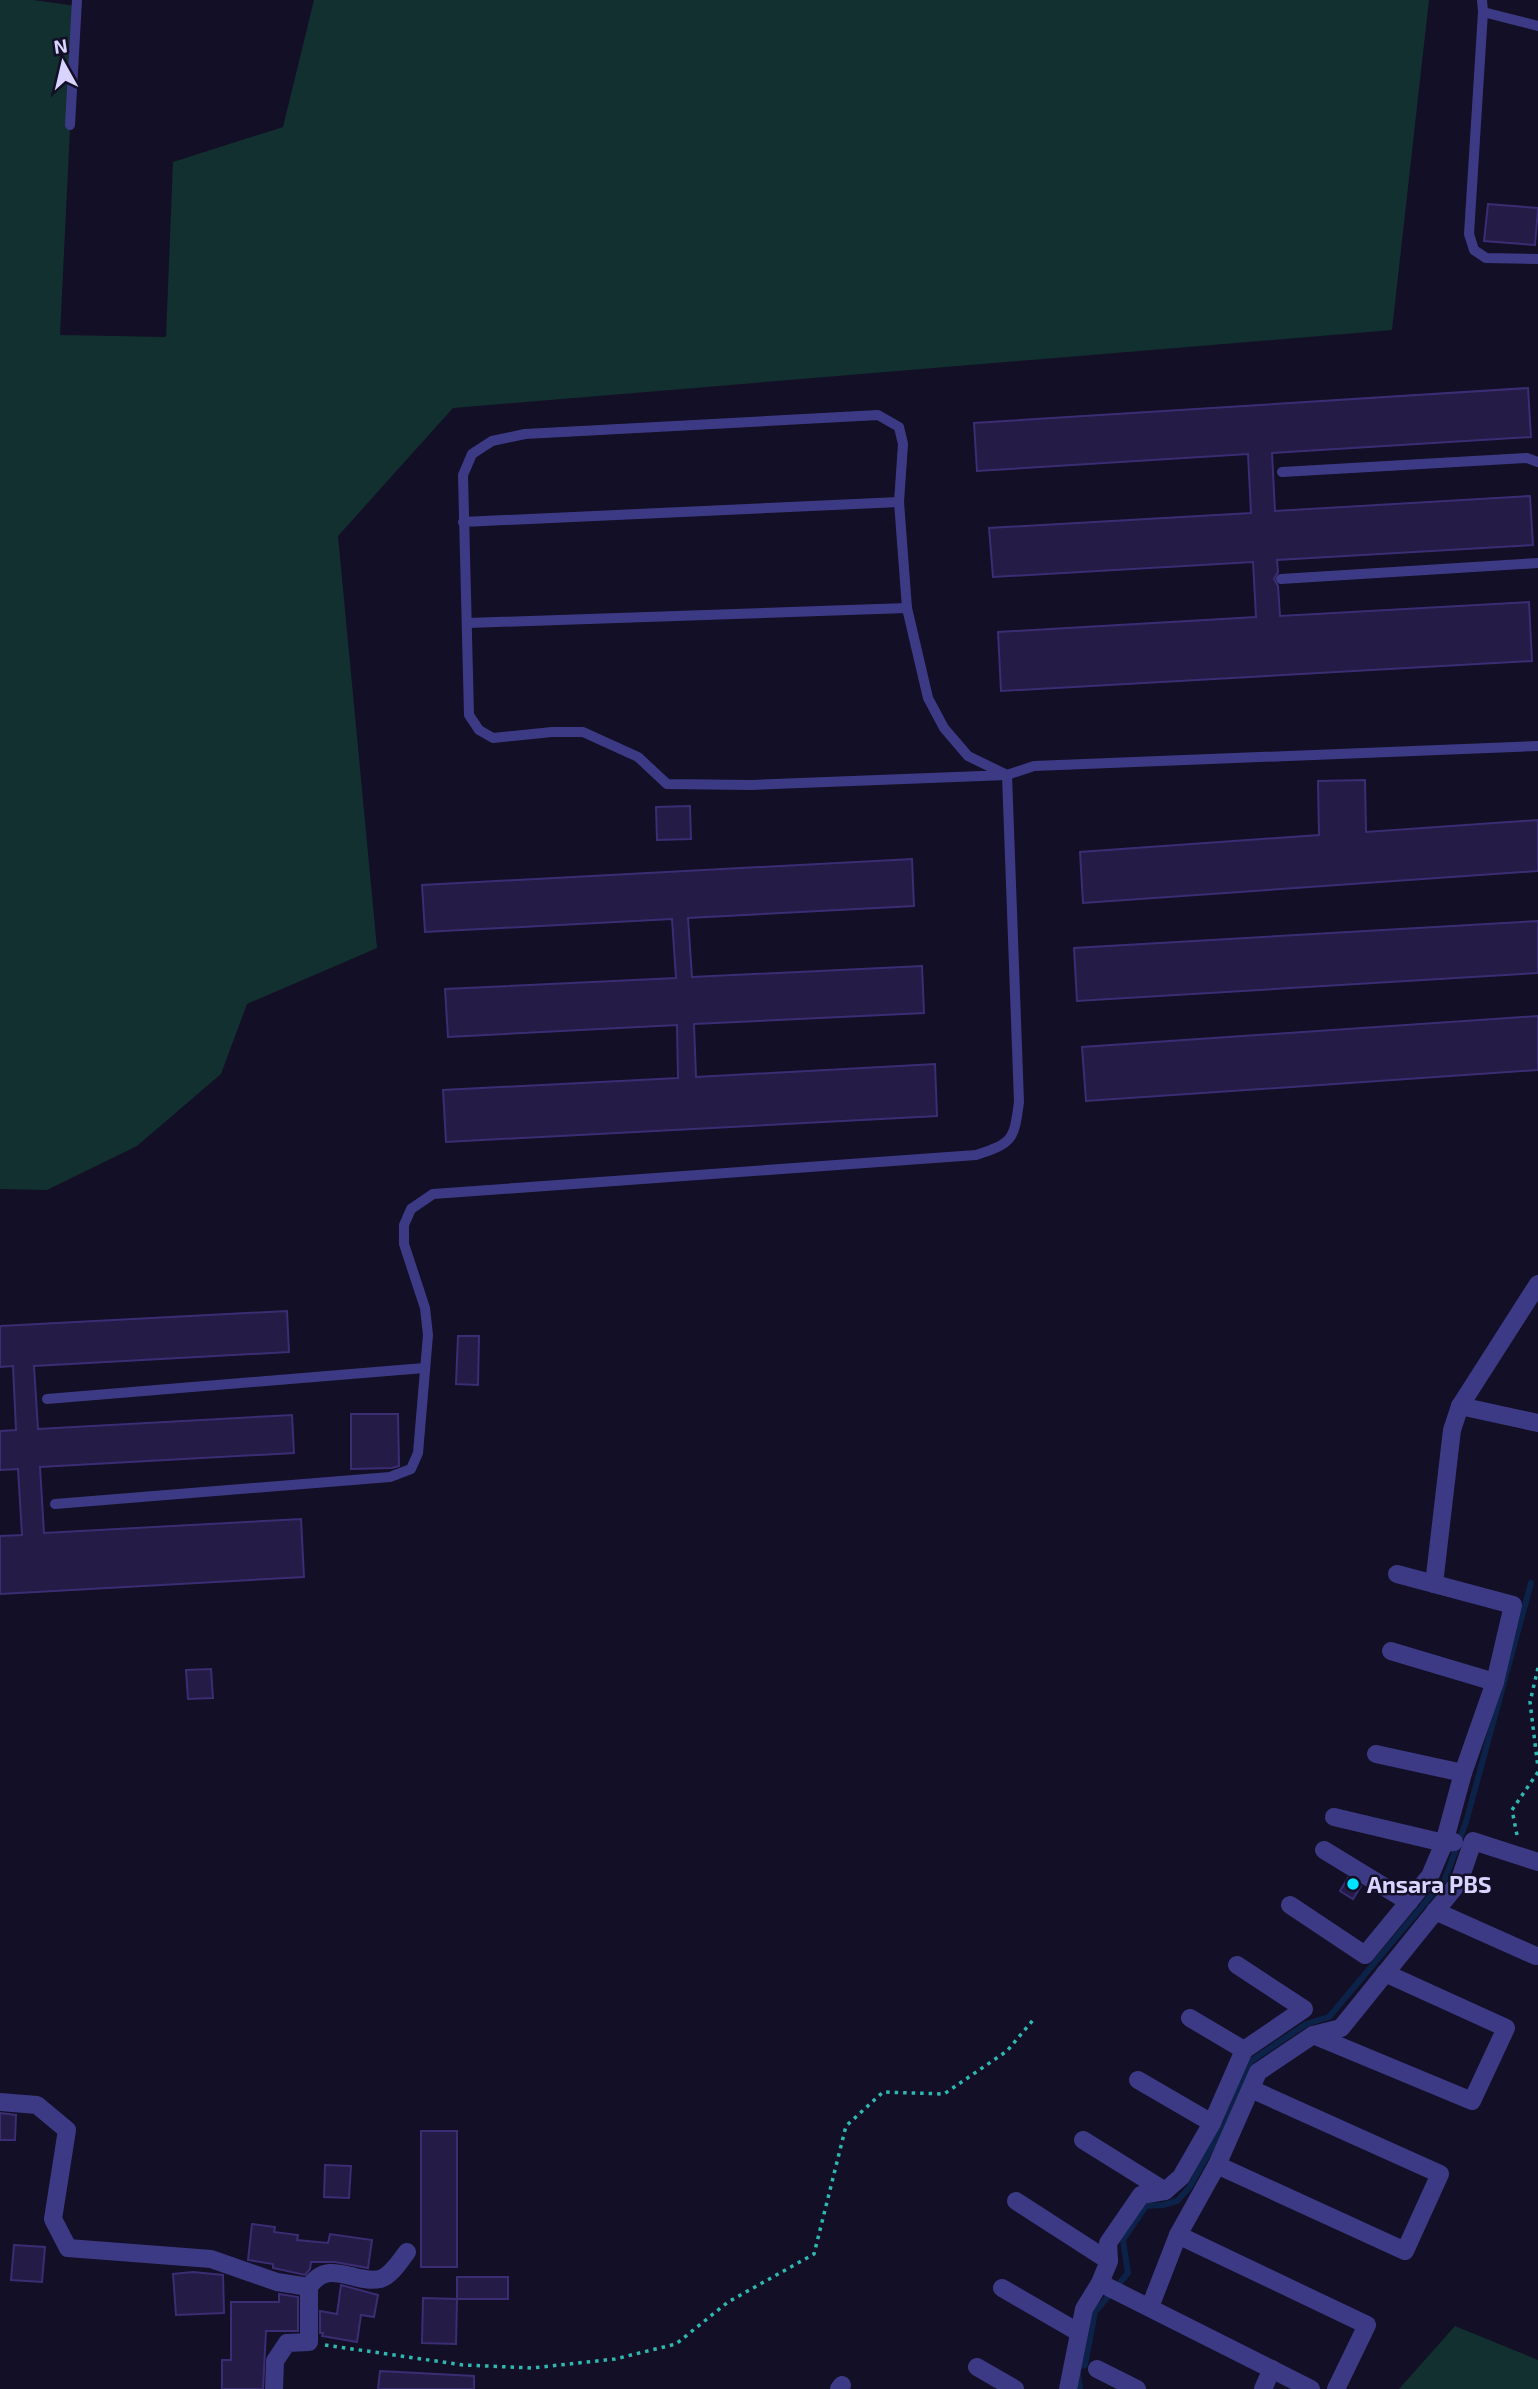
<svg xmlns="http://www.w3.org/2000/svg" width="1538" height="2389" font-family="'Exo 2',sans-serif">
<rect width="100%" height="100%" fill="#130f26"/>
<g fill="#12302f">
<polygon points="0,0 33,0 76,6 60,335 166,337 173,162 283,127 314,0 1429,0 1392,330 453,408 338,536 377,948 247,1004 221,1074 137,1146 47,1190 0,1189"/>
<polygon points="1455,2326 1538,2360 1538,2389 1399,2389"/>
</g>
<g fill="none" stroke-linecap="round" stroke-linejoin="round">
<polyline stroke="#0c2248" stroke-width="6" points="1080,2389 1077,2367 1085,2365 1095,2312 1128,2273 1123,2240 1146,2206 1163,2205 1177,2201 1189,2188 1226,2122 1251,2061 1306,2024 1329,2017 1445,1879 1466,1822 1531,1583"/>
</g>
<g fill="#241b47" stroke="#3b2d73" stroke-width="2">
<polygon points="1488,204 1538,208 1535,245 1484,241"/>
<polygon points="1528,388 1531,437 1272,453 1275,511 1530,496 1533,545 1277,560 1278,572 1274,579 1278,586 1280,616 1529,602 1532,661 1001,691 998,632 1256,617 1253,562 993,577 989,528 1251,513 1248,454 977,471 974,423"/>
<polygon points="1365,780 1366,832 1538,820 1538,871 1083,903 1080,852 1319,835 1318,781"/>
<polygon points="690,806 691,839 657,840 656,807"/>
<polygon points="912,859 914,906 688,918 692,977 922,966 924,1013 694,1024 696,1077 935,1064 937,1116 446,1142 443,1090 678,1078 677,1025 448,1037 445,989 676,978 672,919 425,932 422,885"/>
<polygon points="1538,921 1538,973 1077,1001 1074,948"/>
<polygon points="1538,1016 1538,1070 1086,1101 1082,1047"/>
<polygon points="287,1311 289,1352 34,1366 38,1429 292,1415 294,1453 40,1467 44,1533 301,1519 304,1577 0,1594 0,1536 22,1535 18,1469 0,1470 0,1431 16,1430 13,1366 0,1367 0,1326"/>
<polygon points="458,1336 479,1336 478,1385 456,1384"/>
<polygon points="351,1414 398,1414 399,1466 392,1468 351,1469"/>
<polygon points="211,1669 213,1698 188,1699 186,1670"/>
<polygon points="1348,1878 1361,1886 1353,1899 1340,1891"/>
<polygon points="0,2113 16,2115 15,2140 0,2140"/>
<rect x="421" y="2131" width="36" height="136"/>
<polygon points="325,2165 351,2166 349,2198 324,2197"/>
<polygon points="252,2224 275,2227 274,2232 298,2235 297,2240 328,2243 330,2234 372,2240 368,2268 335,2262 311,2262 310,2269 305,2275 273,2268 273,2264 248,2260"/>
<polygon points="14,2245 45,2247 42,2282 11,2280"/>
<polygon points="193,2272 223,2275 224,2313 176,2315 173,2274"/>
<rect x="457" y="2277" width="51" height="22"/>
<polygon points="341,2285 378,2295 374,2317 361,2315 357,2342 322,2336 323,2333 320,2333 320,2311 337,2314"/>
<polygon points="279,2294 298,2297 298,2331 266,2331 263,2389 222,2389 222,2360 231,2360 231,2302 279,2302"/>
<polygon points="423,2298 457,2299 456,2344 422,2343"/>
<polygon points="380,2371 474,2376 474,2389 378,2389"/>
</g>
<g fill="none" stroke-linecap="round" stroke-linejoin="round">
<g stroke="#2fb8b0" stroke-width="3.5" stroke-dasharray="3.5 5" stroke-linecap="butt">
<polyline points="1538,1668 1530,1702 1538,1768"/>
<polyline points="1517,1835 1512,1810 1538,1772"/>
<polyline points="325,2345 463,2365 532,2368 615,2359 676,2344 728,2302 814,2254 846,2126 883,2092 944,2094 1007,2051 1033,2020"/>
</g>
<g stroke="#3d3a85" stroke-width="10">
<polyline points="1482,0 1483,12 1538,26"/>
<polyline points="1483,12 1469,234 1474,250 1486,258 1538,259"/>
<polyline points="70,125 77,0"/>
<polyline points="1282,472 1527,458 1538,462"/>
<polyline points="463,522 899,502"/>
<polyline points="1281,579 1538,563"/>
<polyline points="468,623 907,608"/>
<polyline points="1007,775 968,756 944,728 928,698 907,608 899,502 903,444 899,427 878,415 525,434 492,441 472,454 463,475 469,715 479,730 493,738 552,732 583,732 638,757 667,784 752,785 1007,775 1034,766 1538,746"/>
<polyline points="47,1399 424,1368"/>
<path d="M55 1504 390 1477 411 1469 418 1453 428 1335 425 1308 404 1244V1225L411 1209 433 1194 976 1155C1013 1143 1014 1140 1019 1102L1007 775"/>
</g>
<g stroke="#3d3a85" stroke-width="18">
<polyline points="1460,1406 1538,1423"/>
<polyline points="1434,1584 1452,1430 1460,1406 1538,1284"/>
<polyline points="1391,1651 1495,1682"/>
<polyline points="1376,1754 1463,1773"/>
<polyline points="1334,1817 1444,1843 1454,1842"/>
<polyline points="1324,1850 1409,1902"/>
<polyline points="1290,1905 1365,1955 1430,1876 1444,1843 1463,1773 1495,1682 1513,1605 1397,1574"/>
<polyline points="1435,1911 1536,1956"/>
<polyline points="1190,2018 1244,2050"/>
<polyline points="1313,2035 1472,2101 1506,2028 1385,1973"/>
<polyline points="1138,2080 1212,2123"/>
<path d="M0 2102 37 2105 67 2130 53 2219 68 2248 211 2259 277 2282 309 2287C329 2257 355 2285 380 2279 391 2276 400 2261 407 2252"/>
<polyline points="1083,2140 1165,2191"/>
<polyline points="1217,2165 1405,2251 1440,2174 1251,2089"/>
<polyline points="1016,2201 1109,2261"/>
<polyline points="1178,2235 1367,2325 1336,2389"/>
<polyline points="1100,2283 1311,2389"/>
<polyline points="1002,2288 1078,2332"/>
<polyline points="1150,2307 1178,2235 1217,2165 1258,2072 1313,2035 1341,2028 1459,1882 1473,1841 1538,1862"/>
<polyline points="977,2367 1015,2389"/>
<polyline points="1097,2369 1137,2389"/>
<polyline points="274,2389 275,2361 287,2343 309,2342 309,2287"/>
<polyline points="839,2389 842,2385"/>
<polyline points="1068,2389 1084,2309 1100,2283 1109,2261 1108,2243 1141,2195 1165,2191 1181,2177 1212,2123 1244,2050 1304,2009 1237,1965"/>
<polyline points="1263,2389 1272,2369"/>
</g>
</g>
<circle fill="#00e5ff" stroke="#130f26" stroke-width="2.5" cx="1353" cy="1884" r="7"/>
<g text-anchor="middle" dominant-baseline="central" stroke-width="5" stroke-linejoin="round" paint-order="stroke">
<g font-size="23" font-weight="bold" fill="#d9d4ff" stroke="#130f26" text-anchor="start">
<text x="1367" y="1884">Ansara PBS</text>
</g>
</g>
<g transform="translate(63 63) rotate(352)" stroke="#130f26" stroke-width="5" paint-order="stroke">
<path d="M0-5L12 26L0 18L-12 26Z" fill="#d9d4ff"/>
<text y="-10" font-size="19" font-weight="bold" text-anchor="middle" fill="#d9d4ff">N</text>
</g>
</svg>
